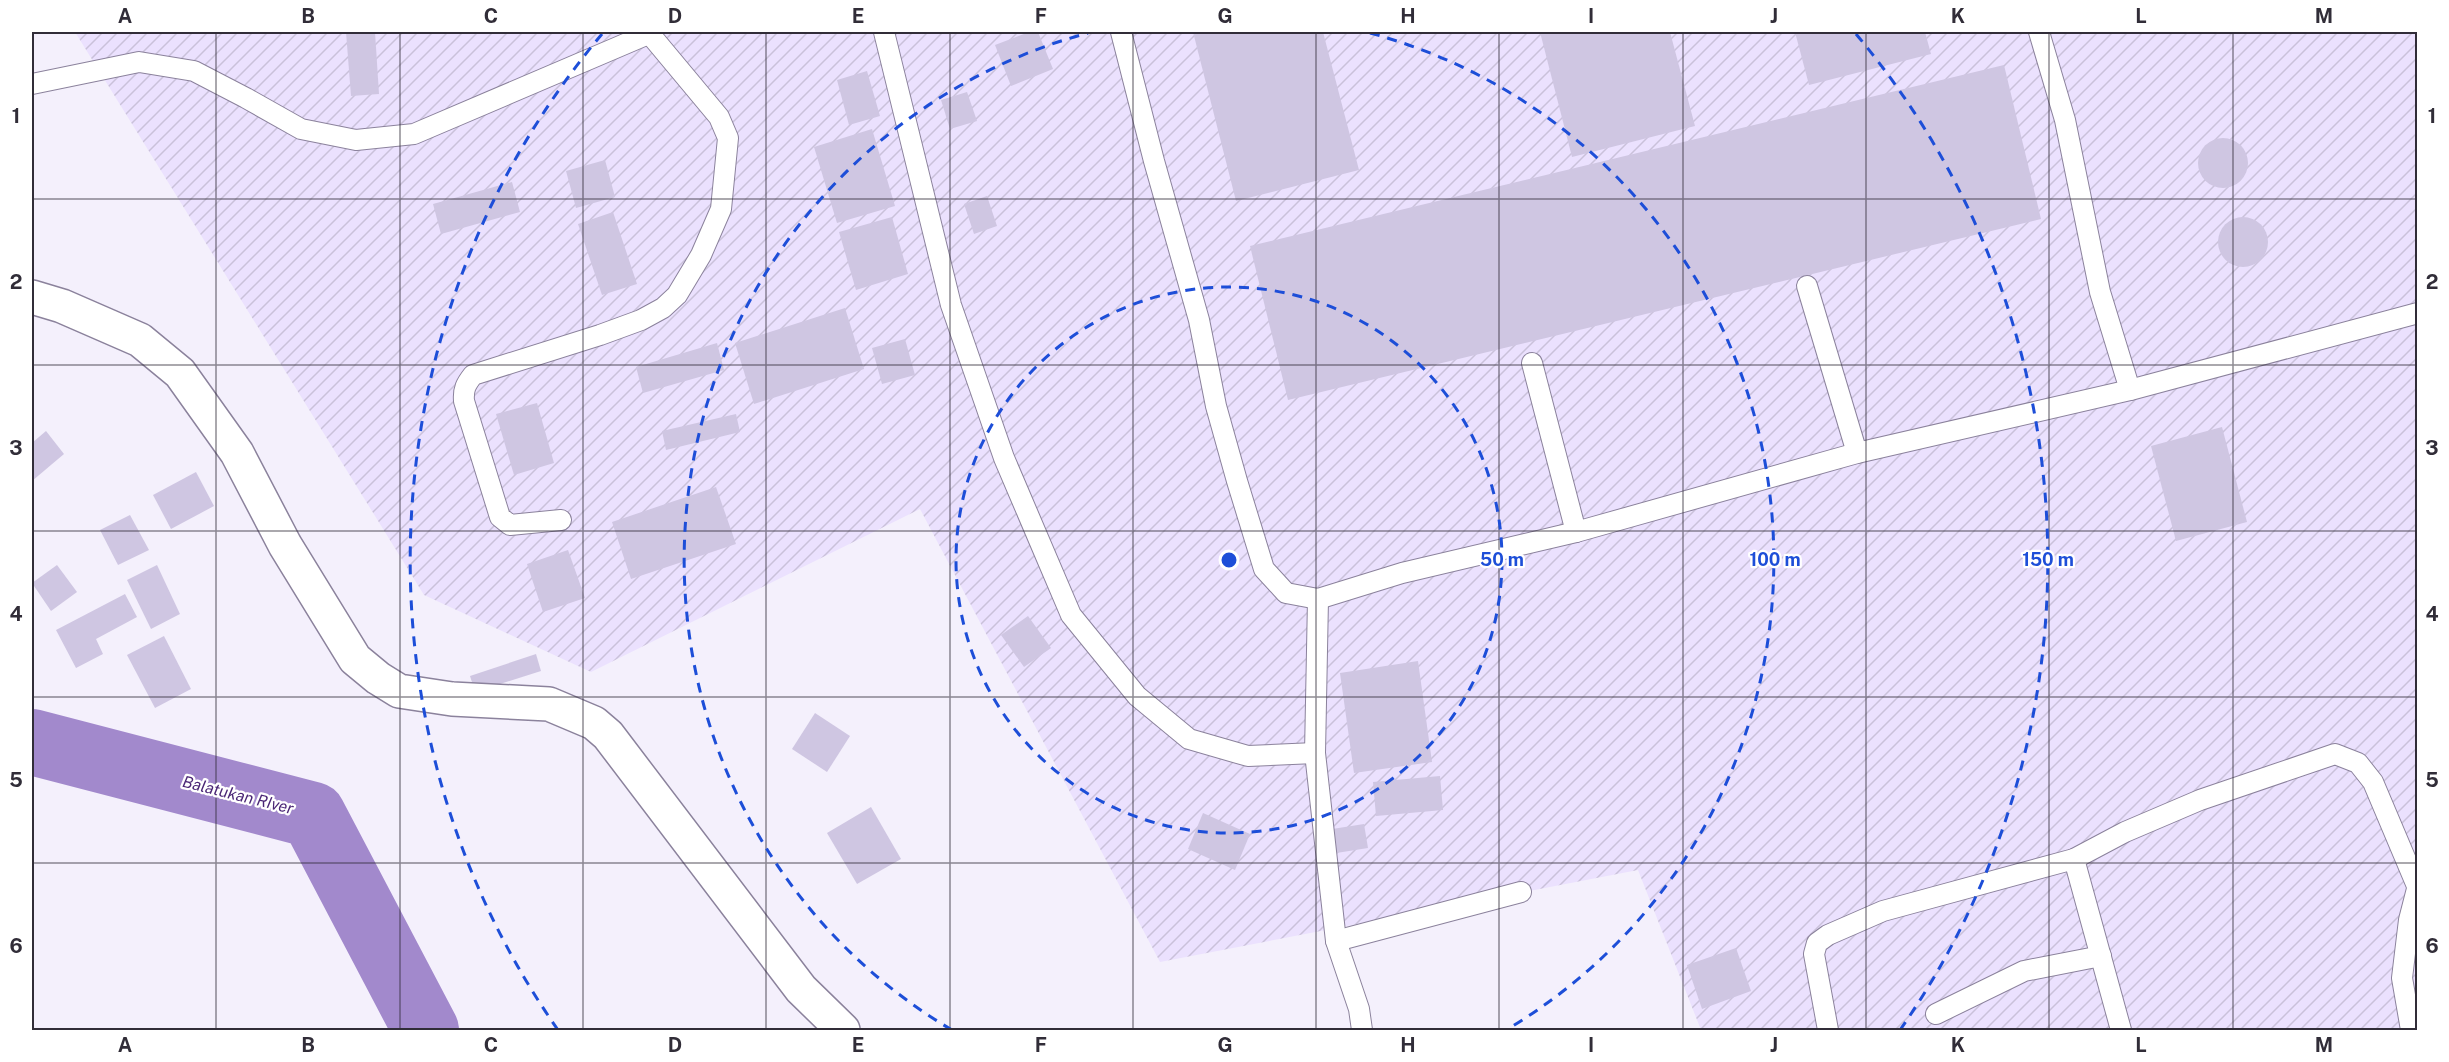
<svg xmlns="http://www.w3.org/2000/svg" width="2449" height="1062" font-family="'Public Sans',sans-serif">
<defs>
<pattern id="industrial-furrows" width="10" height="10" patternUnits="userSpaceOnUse" patternTransform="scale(1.5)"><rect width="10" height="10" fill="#ebe1fe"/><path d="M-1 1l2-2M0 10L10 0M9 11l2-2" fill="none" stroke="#cac1da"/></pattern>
</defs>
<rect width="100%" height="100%" fill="#f4f0fc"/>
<polygon fill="url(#industrial-furrows)" points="75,32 2417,32 2417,1030 1701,1030 1638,870 1160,962 920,509 591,672 424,595"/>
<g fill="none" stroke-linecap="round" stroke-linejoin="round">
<polyline stroke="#a289cc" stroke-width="66" points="32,742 313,815 426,1030"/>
</g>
<g fill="#cfc6e2">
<polygon points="346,32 375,32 379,94 351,96"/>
<polygon points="1029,32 1038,32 1053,69 1011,86 995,45"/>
<polygon points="1193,32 1323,32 1359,170 1236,201"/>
<polygon points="1540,32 1670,32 1695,126 1572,157"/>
<polygon points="1795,32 1925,32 1931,54 1809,85"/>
<polygon points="2004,65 2041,219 1288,400 1250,246"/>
<polygon points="867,71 880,116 849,125 837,80"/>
<polygon points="967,92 977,121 950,129 941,100"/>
<polygon points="872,129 895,206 837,223 814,147"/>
<circle cx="2223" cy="163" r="25"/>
<polygon points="605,160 615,197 576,208 566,171"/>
<polygon points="512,182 520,212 441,234 433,204"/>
<polygon points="987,196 997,226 974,234 964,204"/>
<polygon points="613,212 637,284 602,295 578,224"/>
<polygon points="892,217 908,274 856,290 839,232"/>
<circle cx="2243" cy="242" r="25"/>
<polygon points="845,308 864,369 754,404 735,343"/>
<polygon points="905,339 915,375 882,384 872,348"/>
<polygon points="717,343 724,370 643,393 636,367"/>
<polygon points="537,403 554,463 514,475 496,414"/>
<polygon points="736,414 740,432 666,450 662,431"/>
<polygon points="2222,427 2247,522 2176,541 2151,446"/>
<polygon points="46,431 64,454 32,481 32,443"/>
<polygon points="196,472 214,506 171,529 153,495"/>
<polygon points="716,487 736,544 631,579 612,522"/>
<polygon points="130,515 149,550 118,565 100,530"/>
<polygon points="568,550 585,598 543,612 527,564"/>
<polygon points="57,565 77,592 51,611 32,583"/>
<polygon points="157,565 180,614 151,629 127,580"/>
<polygon points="125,594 137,617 96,639 103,654 76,668 56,630"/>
<polygon points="1028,616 1051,648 1024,667 1001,635"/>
<polygon points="164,636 191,689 155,708 127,655"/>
<polygon points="536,654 541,671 475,692 470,676"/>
<polygon points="1418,661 1432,762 1354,773 1340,673"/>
<polygon points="815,713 850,736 827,772 792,749"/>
<polygon points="1440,776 1443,810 1376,816 1373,782"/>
<polygon points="871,807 901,859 857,884 827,833"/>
<polygon points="1203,813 1250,834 1235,870 1188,849"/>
<polygon points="1364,824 1368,848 1330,854 1326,830"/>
<polygon points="1736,948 1751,991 1702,1009 1687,965"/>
</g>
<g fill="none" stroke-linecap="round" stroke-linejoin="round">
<g stroke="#8b829c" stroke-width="22">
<g id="service">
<polyline points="884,32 951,305 1004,458 1071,615 1137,696 1189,739 1248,756 1315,753"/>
<polyline points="1121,32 1154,161 1199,320 1216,406 1237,481 1264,569 1286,593 1318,599 1402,573 1576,532 1857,453 2130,390 2418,313"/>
<polyline points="2039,32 2065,120 2100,292 2130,390"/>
<polyline points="32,84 139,62 194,71 246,98 301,129 356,140 414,134 653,32"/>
<polyline points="1807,286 1857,453"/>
<polyline points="1532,363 1576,532"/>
<path d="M561 520 510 525 500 517 464 401C463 389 466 384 473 375L600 335 641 320 663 308 677 295 701 255 721 209 728 138 719 117 649 33"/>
<polyline points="1318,599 1315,753 1336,941 1359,1009 1362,1030"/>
<polyline points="2074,859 2121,1030"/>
<polyline points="1336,941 1521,892"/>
<polyline points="1936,1014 2024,971 2101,956"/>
<polyline points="1828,1030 1814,954 1817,943 1828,935 1883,911 2074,859 2125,832 2200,800 2335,754 2358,763 2373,782 2417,886"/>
<polyline points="2411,1030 2402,978 2409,920 2418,885"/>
</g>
</g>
<g stroke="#8b829c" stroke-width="36">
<polyline id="minor" points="32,297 62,306 140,340 180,373 237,453 285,545 355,659 378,678 399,691 452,699 549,704 594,723 608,735 801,989 843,1030"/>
</g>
<use href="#service" stroke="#fff" stroke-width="20"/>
<use href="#minor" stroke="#fff" stroke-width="33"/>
</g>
<path fill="none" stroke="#312d38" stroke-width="1.5" stroke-opacity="0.55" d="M216 32V1030M400 32V1030M583 32V1030M766 32V1030M950 32V1030M1133 32V1030M1316 32V1030M1499 32V1030M1683 32V1030M1866 32V1030M2049 32V1030M2233 32V1030M32 199H2418M32 365H2418M32 531H2418M32 697H2418M32 863H2418"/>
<g fill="none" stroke="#1d4ed8" stroke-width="3" stroke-dasharray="10 8">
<circle cx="1229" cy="560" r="273"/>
<path d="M952 1030A546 546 0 0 1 1088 33M1370 33A546 546 0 0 1 1506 1030"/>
<path d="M558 1030A819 819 0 0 1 602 34M1856 34A819 819 0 0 1 1900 1030"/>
</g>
<g text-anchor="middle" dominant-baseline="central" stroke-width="4.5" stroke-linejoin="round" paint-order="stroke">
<g font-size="16" font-style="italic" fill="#4a2675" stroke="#fff">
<text transform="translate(238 795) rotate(14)">Balatukan RIver</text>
</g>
</g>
<circle cx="1229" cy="560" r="9" fill="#1d4ed8" stroke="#fff" stroke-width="3"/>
<g font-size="18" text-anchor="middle" font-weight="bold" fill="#1d4ed8" stroke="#fff" stroke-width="4.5" stroke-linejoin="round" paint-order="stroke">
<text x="1502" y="566">50 m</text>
<text x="1775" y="566">100 m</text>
<text x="2048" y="566">150 m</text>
</g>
<rect width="2449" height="1062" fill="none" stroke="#ffffff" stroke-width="66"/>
<rect x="33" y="33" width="2383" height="996" fill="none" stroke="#312d38" stroke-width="2"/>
<g font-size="20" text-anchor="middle" font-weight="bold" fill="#312d38">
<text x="125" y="23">A</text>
<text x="308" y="23">B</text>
<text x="491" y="23">C</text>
<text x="675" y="23">D</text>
<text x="858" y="23">E</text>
<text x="1041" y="23">F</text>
<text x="1225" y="23">G</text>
<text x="1408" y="23">H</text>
<text x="1591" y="23">I</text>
<text x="1774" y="23">J</text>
<text x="1958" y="23">K</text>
<text x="2141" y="23">L</text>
<text x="2324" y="23">M</text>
<text x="16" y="123">1</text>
<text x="2432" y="123">1</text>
<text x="16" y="289">2</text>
<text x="2432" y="289">2</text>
<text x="16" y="455">3</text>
<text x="2432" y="455">3</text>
<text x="16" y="621">4</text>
<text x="2432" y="621">4</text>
<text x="16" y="787">5</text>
<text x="2432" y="787">5</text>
<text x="16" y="953">6</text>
<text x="2432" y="953">6</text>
<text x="125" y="1052">A</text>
<text x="308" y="1052">B</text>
<text x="491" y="1052">C</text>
<text x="675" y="1052">D</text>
<text x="858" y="1052">E</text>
<text x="1041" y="1052">F</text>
<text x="1225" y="1052">G</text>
<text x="1408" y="1052">H</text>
<text x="1591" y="1052">I</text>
<text x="1774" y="1052">J</text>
<text x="1958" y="1052">K</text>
<text x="2141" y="1052">L</text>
<text x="2324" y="1052">M</text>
</g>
</svg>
